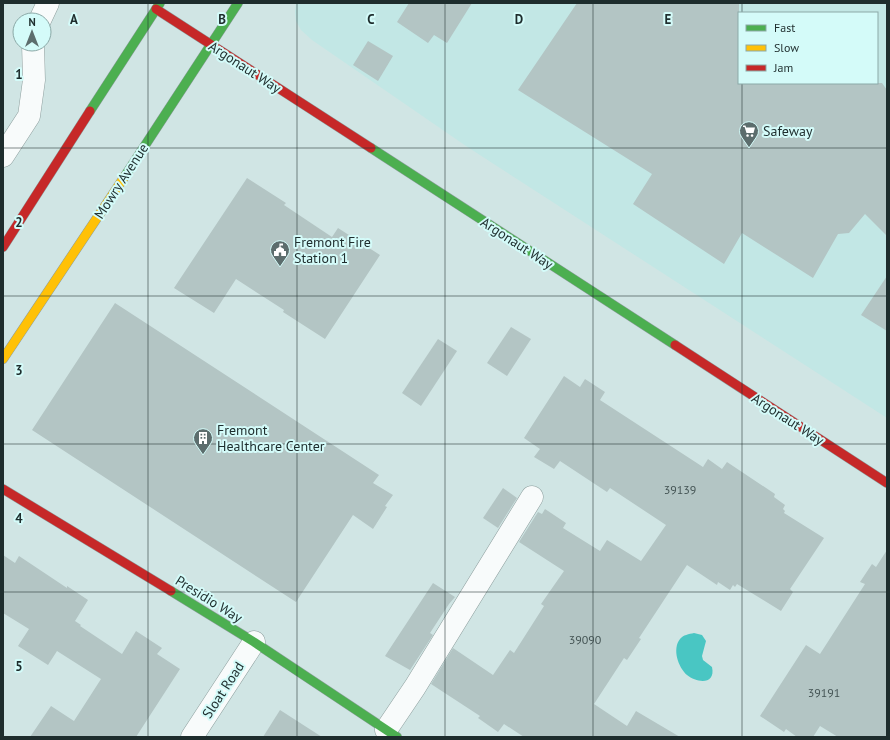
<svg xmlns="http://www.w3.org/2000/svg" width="890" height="740" font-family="'PT Sans',sans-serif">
<rect width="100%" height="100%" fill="#d0e5e4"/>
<path fill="#c2e7e5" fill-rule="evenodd" d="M296 3H887V418L466 146 312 40 301 30 296 21 295 12ZM739 13H877V83H739Z"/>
<path fill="#49c6c3" d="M694 633 702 635 706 641 702 656 703 660 712 667C716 685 697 683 687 675 678 667 672 649 680 639 683 635 689 634 694 633Z"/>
<g fill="#b3c5c4">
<polygon points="409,3 472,3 447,43 434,35 428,43 397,22"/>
<polygon points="577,3 739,3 739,83 882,83 887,90 887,236 865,214 849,233 838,234 813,278 742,233 724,264 633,204 652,174 518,90"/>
<polygon points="368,41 393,56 378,81 353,65"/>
<polygon points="247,178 286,203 284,205 332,237 338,228 380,255 325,339 283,312 284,310 236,279 214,313 174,288"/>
<polygon points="887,276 887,331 861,315"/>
<polygon points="115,303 379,475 373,483 393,495 385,506 387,507 373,529 353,515 296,602 32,430"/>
<polygon points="511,327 531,339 507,376 487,363"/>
<polygon points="438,339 457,351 421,406 402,393"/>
<polygon points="564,376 580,387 585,379 605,392 600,400 703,467 708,459 722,469 727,462 775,494 774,497 785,505 783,509 785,511 784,513 824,538 790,589 793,592 781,611 737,584 735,587 733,585 730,590 718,582 717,585 687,565 639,638 641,639 627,660 624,658 594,704 627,726 636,711 680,737 524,737 504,724 498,732 478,718 480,716 431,684 453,648 493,675 510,650 514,653 544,606 541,604 564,571 519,542 538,512 542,514 545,509 566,523 563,528 600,551 607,540 641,561 666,525 610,488 607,492 560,461 554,469 534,457 540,449 524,438"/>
<polygon points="503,488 517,498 498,528 483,518"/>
<polygon points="887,550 887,737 838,737 820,726 813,737 797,737 786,729 784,732 760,716 806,645 820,654 865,584 860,582 872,564 876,567"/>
<polygon points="3,555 15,563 19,556 67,588 67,586 88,600 75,621 81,625 80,626 122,654 136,631 162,648 157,654 180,669 136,737 30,737 51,706 74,721 101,679 57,651 48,665 18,646 29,629 3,613"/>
<polygon points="433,583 455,597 449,604 430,633 433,635 410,670 385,656"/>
<polygon points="280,710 322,737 263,737"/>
</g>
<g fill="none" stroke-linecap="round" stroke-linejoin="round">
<g stroke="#8d9e9d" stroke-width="23">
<g id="street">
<polyline points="40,20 48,3"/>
<polyline points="3,156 29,116 34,80 33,44"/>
<polyline points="386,730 415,687 532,497"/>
<polyline points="192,737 254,642"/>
</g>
</g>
<g stroke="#8d9e9d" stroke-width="10">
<g id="fast">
<polyline points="90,111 160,3"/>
<polyline points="371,148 675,345"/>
<polyline points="125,176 238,3"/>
<polyline points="171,591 254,642 397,737"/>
</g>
</g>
<g stroke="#8d9e9d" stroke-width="10">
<polyline id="slow" points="3,359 125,176"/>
</g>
<g stroke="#8d9e9d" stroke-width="10">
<g id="jam">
<polyline points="156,9 371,148"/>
<polyline points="3,247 90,111"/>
<polyline points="675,345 887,483"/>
<polyline points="3,489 171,591"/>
</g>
</g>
<use href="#street" stroke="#f8fbfb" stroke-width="22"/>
<use href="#fast" stroke="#4caf50" stroke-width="9"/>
<use href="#slow" stroke="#ffc107" stroke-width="9"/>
<use href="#jam" stroke="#c62828" stroke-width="9"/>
</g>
<path fill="none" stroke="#1e2d2d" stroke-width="1" stroke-opacity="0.55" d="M148 3V737M297 3V737M445 3V737M593 3V737M742 3V13M742 83V737M3 148H887M3 296H887M3 444H887M3 592H887"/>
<defs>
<g id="supermarket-pin" transform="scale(1)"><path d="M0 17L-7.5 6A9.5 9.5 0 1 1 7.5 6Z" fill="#5c6d6d" stroke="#d4fbf9"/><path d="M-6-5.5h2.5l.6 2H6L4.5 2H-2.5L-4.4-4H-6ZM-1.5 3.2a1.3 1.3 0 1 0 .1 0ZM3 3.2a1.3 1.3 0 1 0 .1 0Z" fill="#fff"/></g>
<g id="civic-pin" transform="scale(1)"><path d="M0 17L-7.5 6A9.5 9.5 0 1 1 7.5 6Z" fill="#5c6d6d" stroke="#d4fbf9"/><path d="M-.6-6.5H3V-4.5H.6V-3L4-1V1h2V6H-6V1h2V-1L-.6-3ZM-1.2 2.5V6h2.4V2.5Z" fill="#fff"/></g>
<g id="building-pin" transform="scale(1)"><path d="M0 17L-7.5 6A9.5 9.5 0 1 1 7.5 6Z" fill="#5c6d6d" stroke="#d4fbf9"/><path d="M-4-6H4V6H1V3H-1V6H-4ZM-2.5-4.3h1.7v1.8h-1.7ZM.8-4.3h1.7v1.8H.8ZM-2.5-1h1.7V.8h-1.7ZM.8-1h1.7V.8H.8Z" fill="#fff"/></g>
</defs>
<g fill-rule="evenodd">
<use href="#supermarket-pin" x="749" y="131"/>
<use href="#civic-pin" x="280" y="250"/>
<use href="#building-pin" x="203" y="438"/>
</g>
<g text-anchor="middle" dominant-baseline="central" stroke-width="4" stroke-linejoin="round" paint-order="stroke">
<g font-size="12" fill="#435353">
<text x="680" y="489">39139</text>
<text x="585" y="639">39090</text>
<text x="824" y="692">39191</text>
</g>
<g font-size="14" fill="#1e2d2d" stroke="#d4fbf9">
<text transform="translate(245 67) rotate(33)">Argonaut Way</text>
<text transform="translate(121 181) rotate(-57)">Mowry Avenue</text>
<text transform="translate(517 243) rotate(33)">Argonaut Way</text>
<text transform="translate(788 419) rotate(33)">Argonaut Way</text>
<text transform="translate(209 599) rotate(32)">Presidio Way</text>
<text transform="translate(223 690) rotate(-57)">Sloat Road</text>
</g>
<g font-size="14" fill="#1e2d2d" stroke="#d4fbf9" text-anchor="start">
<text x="763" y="131">Safeway</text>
<text x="294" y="242">Fremont Fire<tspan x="294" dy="16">Station 1</tspan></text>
<text x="217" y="430">Fremont<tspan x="217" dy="16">Healthcare Center</tspan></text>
</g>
</g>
<g font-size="13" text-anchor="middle" font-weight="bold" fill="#1e2d2d" stroke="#d4fbf9" stroke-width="4" stroke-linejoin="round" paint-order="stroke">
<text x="74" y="24">A</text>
<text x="222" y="24">B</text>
<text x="371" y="24">C</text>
<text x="519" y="24">D</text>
<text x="668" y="24">E</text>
<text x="19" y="79">1</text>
<text x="19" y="227">2</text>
<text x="19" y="375">3</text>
<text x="19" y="523">4</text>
<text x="19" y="671">5</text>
</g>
<rect width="890" height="740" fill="none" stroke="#1e2d2d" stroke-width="8"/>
<rect x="738" y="12" width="140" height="72" fill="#d4fbf9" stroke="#8ba9a7"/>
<rect x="746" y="25" width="20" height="6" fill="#4caf50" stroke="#8ba9a7"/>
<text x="774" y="32" font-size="12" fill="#1e2d2d">Fast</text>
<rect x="746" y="45" width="20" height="6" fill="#ffc107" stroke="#8ba9a7"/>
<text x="774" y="52" font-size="12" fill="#1e2d2d">Slow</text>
<rect x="746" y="65" width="20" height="6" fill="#c62828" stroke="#8ba9a7"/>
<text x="774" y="72" font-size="12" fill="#1e2d2d">Jam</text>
<g transform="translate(32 32)"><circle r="19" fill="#d4fbf9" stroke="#8ba9a7"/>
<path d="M0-3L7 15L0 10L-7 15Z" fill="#5c6d6d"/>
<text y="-6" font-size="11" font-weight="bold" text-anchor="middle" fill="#1e2d2d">N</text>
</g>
</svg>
